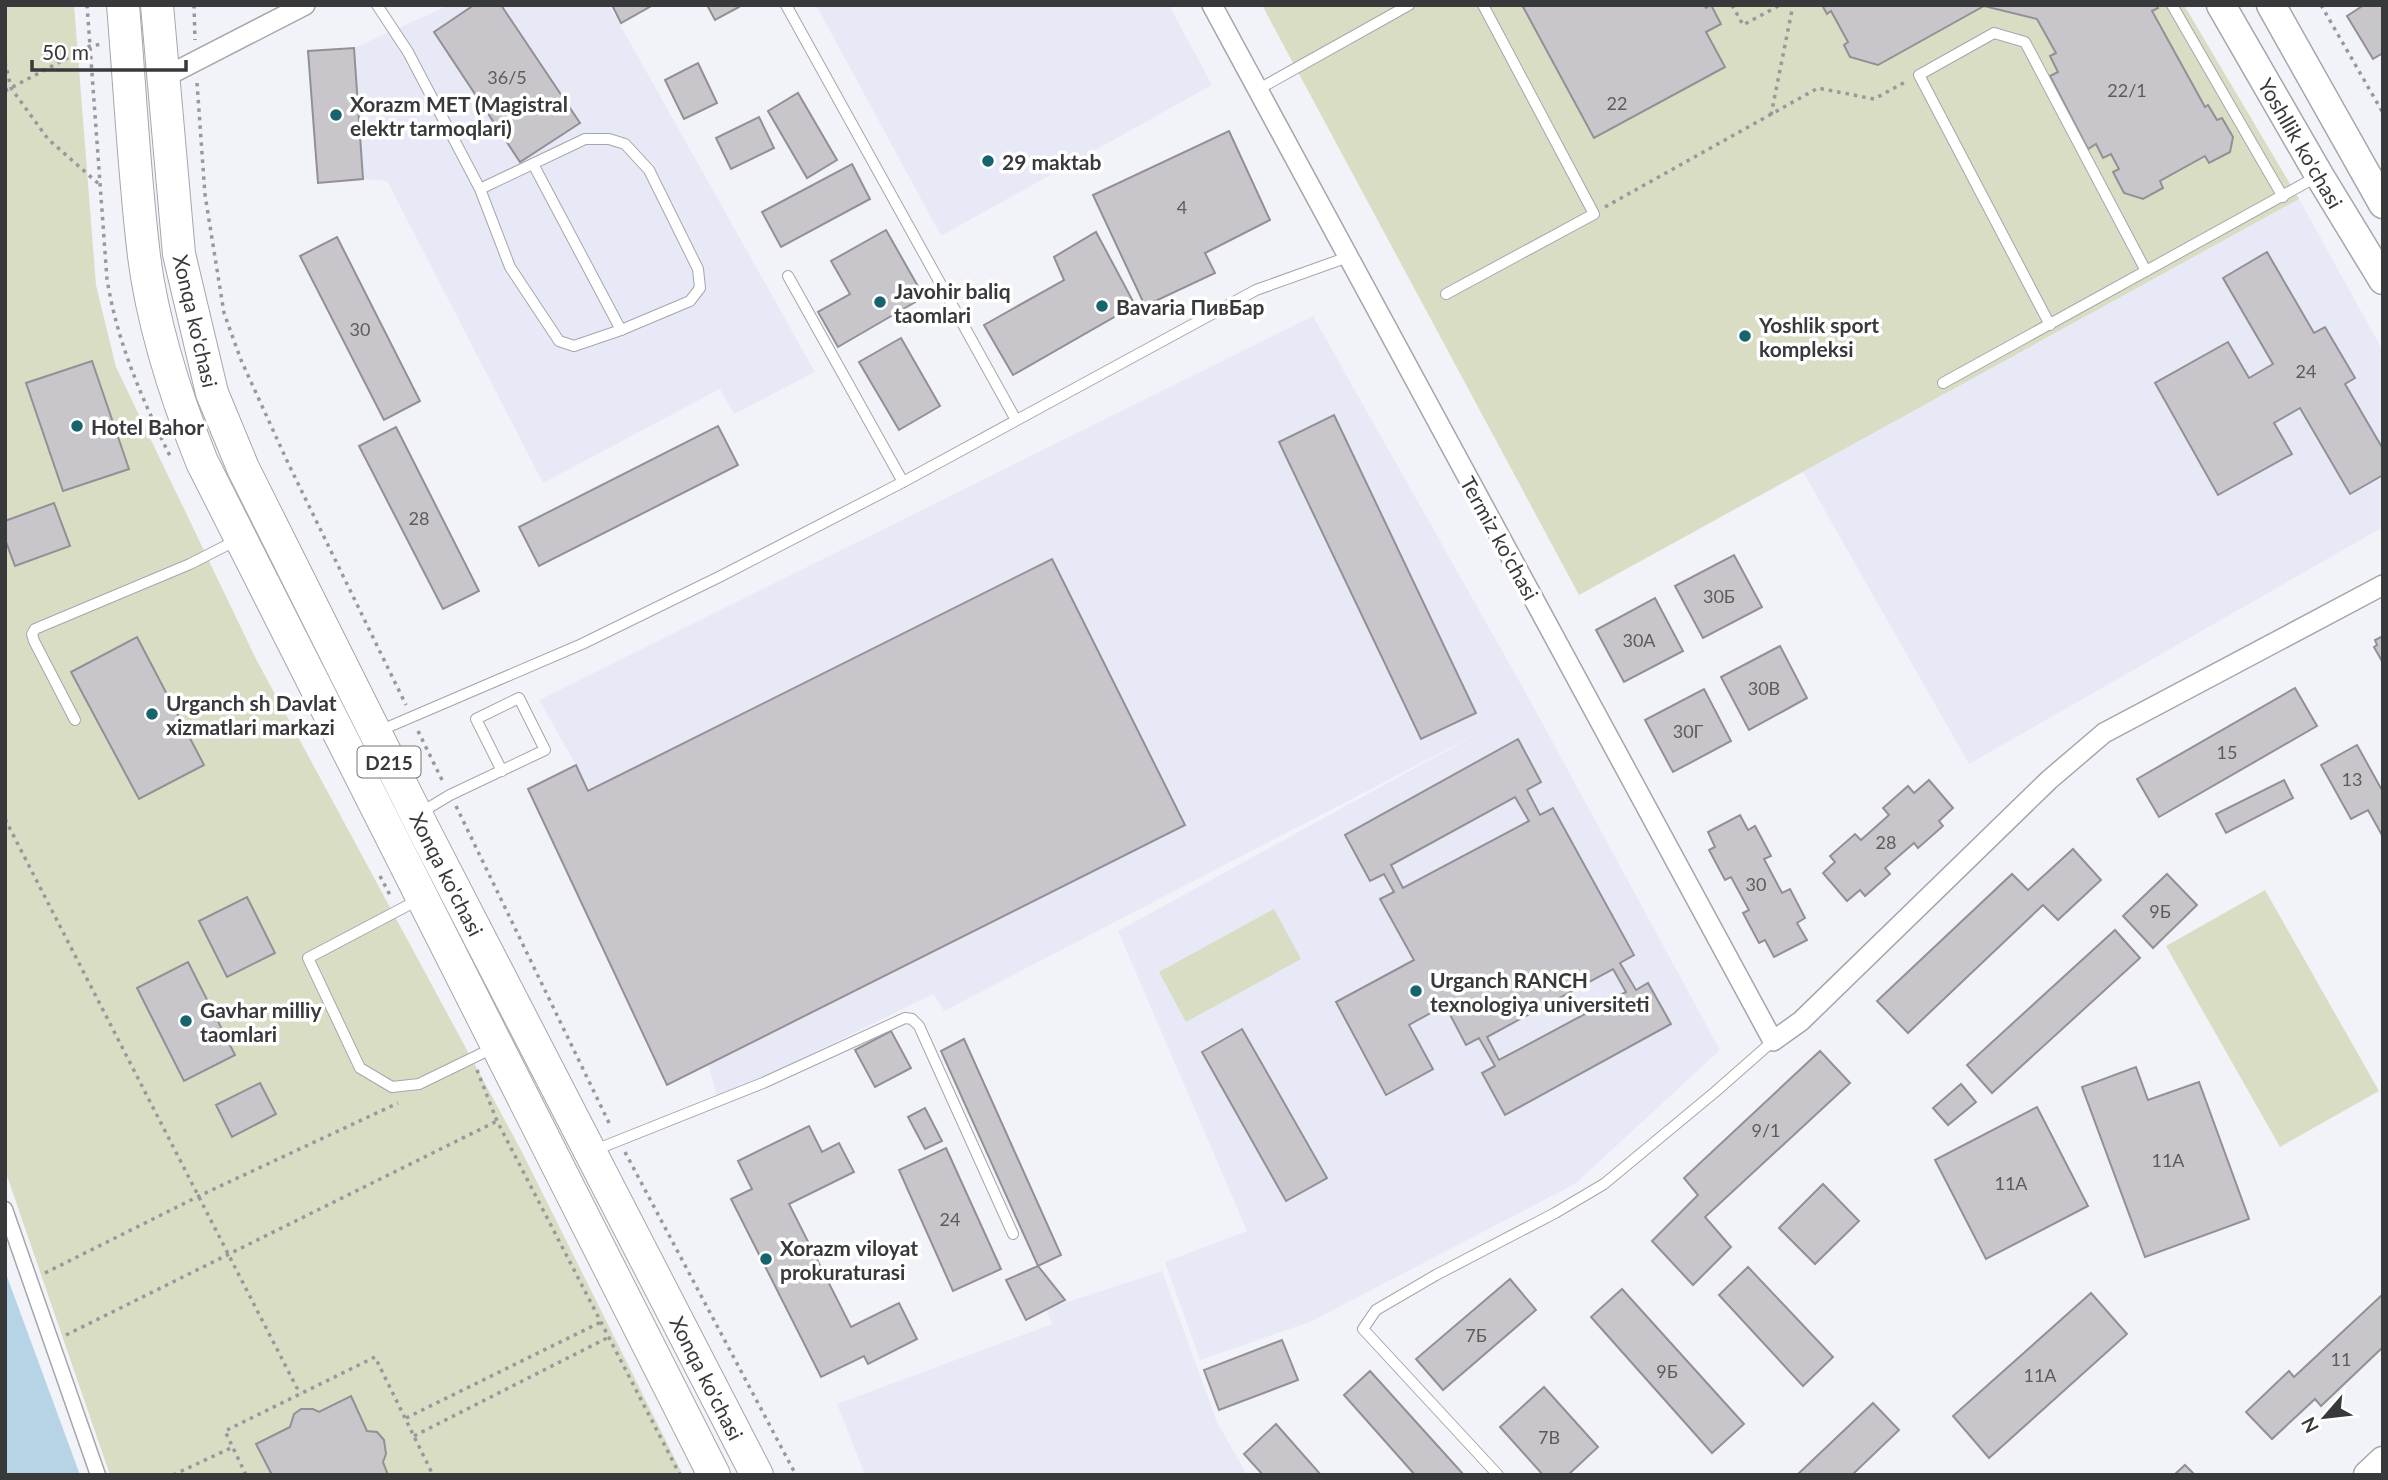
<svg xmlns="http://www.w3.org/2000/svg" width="2388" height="1480" font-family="Lato,sans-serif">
<rect width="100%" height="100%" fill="#f2f3f9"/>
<g fill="#e8e9f7">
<polygon points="449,5 609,5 815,372 734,414 720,389 543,483 387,181 363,179 354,48"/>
<polygon points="816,5 1169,5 1212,85 941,236"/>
<polygon points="2299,199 2383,351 2383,527 1969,764 1803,472"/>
<polygon points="1313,316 1532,704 1720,1050 1575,1184 1310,1322 1200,1360 1165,1262 1247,1231 1118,931 1488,728 944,1011 933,994 718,1100 708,1064 667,1085 528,789 576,765 539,700"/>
<polygon points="1162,1271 1217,1422 1247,1475 865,1475 837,1404 1052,1324 1046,1309"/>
</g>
<g fill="#d9ddc4">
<polygon points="5,5 74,5 96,285 116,367 256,659 522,1152 683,1475 110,1475 5,1170"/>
<polygon points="1262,5 2184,5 2299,199 1579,595"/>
<polygon points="2265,890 2379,1091 2280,1147 2166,946"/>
<polygon points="1274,909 1301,959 1186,1022 1159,972"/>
</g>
<polygon fill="#b7d3e6" points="5,1271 80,1475 5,1475"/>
<g fill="#c9c6cb" stroke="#939095" stroke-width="2" fill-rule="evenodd">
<polygon points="474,5 501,5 580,123 520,162 434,32"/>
<polygon points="612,5 653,5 621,23"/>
<polygon points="707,5 738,5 739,7 715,20"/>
<polygon points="1522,5 1704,5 1706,8 1711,5 1721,24 1706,32 1725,67 1594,138"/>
<polygon points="1822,5 2156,5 2158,8 2152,11 2205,107 2208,105 2217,120 2222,118 2233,137 2230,152 2209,163 2205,156 2160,181 2163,188 2143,199 2124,193 2113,172 2119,169 2111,154 2103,158 2096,144 2088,149 2050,76 2058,72 2050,56 2056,53 2037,19 1984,6 1878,65 1850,57 1844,45 1848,42 1831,11 1827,14"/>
<polygon points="2364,5 2383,5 2383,53 2373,59 2347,16"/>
<polygon points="354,48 363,179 318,183 308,51"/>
<polygon points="698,63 717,103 684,119 665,80"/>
<polygon points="798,93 837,160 807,178 768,111"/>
<polygon points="759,117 774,148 731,169 716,138"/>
<polygon points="1229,131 1270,220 1205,253 1215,273 1145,306 1093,195"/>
<polygon points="852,164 870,199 781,247 762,212"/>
<polygon points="886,230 924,297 838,347 818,312 850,294 831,261"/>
<polygon points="1096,232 1135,305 1013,375 984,325 1064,280 1054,257"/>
<polygon points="337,237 420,401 384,420 300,256"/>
<polygon points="2267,252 2314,333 2325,327 2355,378 2345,384 2383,449 2383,475 2350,494 2300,408 2274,423 2292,454 2218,495 2155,383 2228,342 2249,378 2273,364 2223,278"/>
<polygon points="901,338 940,406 899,430 859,362"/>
<polygon points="92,361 129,469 63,491 26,383"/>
<polygon points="1334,415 1476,713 1421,739 1279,442"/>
<polygon points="718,426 738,465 539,566 519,527"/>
<polygon points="396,427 479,591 443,609 359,446"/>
<polygon points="54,503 70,546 15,566 5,539 5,521"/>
<polygon points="1734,555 1762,607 1703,638 1675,586"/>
<polygon points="1052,559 1185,825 667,1085 528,789 576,765 588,791"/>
<polygon points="1655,598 1683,651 1624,682 1596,630"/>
<polygon points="2383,636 2383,663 2374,647 2377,645 2375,640"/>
<polygon points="137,637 204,765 139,799 71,672"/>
<polygon points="1780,646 1807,698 1749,730 1721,677"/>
<polygon points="2295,688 2317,726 2159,817 2137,779"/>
<polygon points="1704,689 1731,741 1673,772 1645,720"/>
<path d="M1518 739 1541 782 1527 790 1540 815 1553 808 1634 955 1620 963 1636 990 1648 983 1671 1024 1505 1115 1482 1073 1495 1066 1479 1038 1466 1045 1445 1005 1409 1025 1433 1069 1386 1095 1336 1002 1414 960 1380 899 1394 892 1384 874 1370 881 1345 835ZM1515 797 1529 821 1403 888 1391 865ZM1613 969 1626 992 1499 1060 1487 1037Z"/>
<polygon points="2357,745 2383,792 2383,837 2368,810 2351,819 2321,765"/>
<polygon points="1929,780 1953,808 1939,821 1943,826 1918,848 1914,843 1885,868 1890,874 1865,896 1860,890 1847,901 1823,873 1835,862 1830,856 1855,834 1861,840 1889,815 1883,808 1908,786 1914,793"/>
<polygon points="2284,780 2293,798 2226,833 2216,814"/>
<polygon points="1740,815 1748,830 1755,826 1771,856 1764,859 1782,893 1790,889 1805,918 1797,923 1807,940 1774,957 1765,940 1759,943 1743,913 1749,910 1731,877 1725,880 1709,850 1715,847 1708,832"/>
<polygon points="2073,849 2101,880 2058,920 2043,905 1908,1033 1877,1001 2012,874 2028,890"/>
<polygon points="2167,874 2197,905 2153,948 2123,916"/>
<polygon points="247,897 275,953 227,977 199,921"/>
<polygon points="2115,930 2140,958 1992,1093 1967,1065"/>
<polygon points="188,962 235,1055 184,1081 137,988"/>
<polygon points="1242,1029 1327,1178 1286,1201 1202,1052"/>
<polygon points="891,1031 911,1068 875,1087 855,1050"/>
<polygon points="964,1039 1061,1255 1038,1266 941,1051"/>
<polygon points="1820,1051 1850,1083 1705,1217 1731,1247 1693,1285 1652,1241 1698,1195 1684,1178"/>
<polygon points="2136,1067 2148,1100 2199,1082 2249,1219 2145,1257 2082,1087"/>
<polygon points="260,1083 276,1114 232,1137 216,1105"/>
<polygon points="1961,1084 1976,1102 1948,1125 1933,1108"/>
<polygon points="2037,1107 2088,1206 1986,1259 1935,1160"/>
<polygon points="925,1108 942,1141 925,1149 908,1117"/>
<polygon points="809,1126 822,1152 839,1143 854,1172 789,1204 851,1327 899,1303 917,1339 868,1364 864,1356 821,1377 731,1199 752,1189 738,1161"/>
<polygon points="946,1148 1001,1269 953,1291 899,1170"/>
<polygon points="1823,1184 1859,1221 1815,1264 1779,1228"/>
<polygon points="1038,1266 1065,1300 1026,1320 1006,1280"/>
<polygon points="1748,1267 1833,1357 1803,1386 1719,1295"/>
<polygon points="1510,1279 1536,1310 1443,1390 1416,1359"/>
<polygon points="1622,1289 1744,1424 1712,1453 1591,1317"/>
<polygon points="2091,1293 2127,1334 1989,1458 1953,1416"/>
<polygon points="2383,1294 2383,1347 2321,1406 2315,1399 2272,1439 2246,1412 2289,1371 2294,1377"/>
<polygon points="1282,1340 1298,1380 1219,1410 1204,1370"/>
<polygon points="1370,1371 1464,1475 1415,1475 1344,1395"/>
<polygon points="1544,1387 1598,1447 1568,1475 1543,1475 1500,1427"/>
<polygon points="351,1396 367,1431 377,1432 384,1440 386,1454 383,1462 388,1475 272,1475 256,1444 290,1427 294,1414 301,1409 313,1409 319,1412"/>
<polygon points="1873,1403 1899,1430 1852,1475 1797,1475"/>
<polygon points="1276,1424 1321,1475 1263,1475 1244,1454"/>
<polygon points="2185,1465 2195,1475 2174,1475"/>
</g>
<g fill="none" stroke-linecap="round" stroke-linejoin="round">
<g stroke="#a5a6ac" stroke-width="12">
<g id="service">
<polyline points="377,5 408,52 480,189 510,267 559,341 574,346 621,330 690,301 700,288 698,269 649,170 625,144 609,139 585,139 480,189"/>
<polyline points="786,5 1016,420"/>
<polyline points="2172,5 2283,197"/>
<polyline points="1257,90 1409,5"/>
<polyline points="533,164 621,330"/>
<polyline points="788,276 903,482"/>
<polyline points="1446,294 1594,214 1483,5"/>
<polyline points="2050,325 1919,75 1994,33 2025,42 2146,271"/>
<polyline points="1943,383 2318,176"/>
<polyline points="75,720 34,641 32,634 35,629 190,564 235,541"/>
<polyline points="379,731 582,644 721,576 903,482 1256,290 1348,257"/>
<polyline points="420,813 450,795 545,750 519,698 476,719 502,771"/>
<polyline points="418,900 308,958 360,1068 392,1087 419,1084 495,1047"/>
<polyline points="595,1150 763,1083 905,1018 912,1019 919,1026 1013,1234"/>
<polyline points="1498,1475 1363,1329 1376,1310 1436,1275 1555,1213 1604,1184 1715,1092 1773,1041"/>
</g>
</g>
<g stroke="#a5a6ac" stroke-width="17">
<polyline id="pedestrian" points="5,1209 98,1475"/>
</g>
<g stroke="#a5a6ac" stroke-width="22">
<g id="minor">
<polyline points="1212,5 1773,1041 1801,1021 2049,780 2104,733 2383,585"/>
<polyline points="163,78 305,5"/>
</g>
</g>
<g stroke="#a5a6ac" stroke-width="31">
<g id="secondary">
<polyline points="2221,5 2319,175 2383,280"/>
<polyline points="2271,5 2383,204"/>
<polyline points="2368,1475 2383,1461"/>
</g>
</g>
<g stroke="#a5a6ac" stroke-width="34">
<g id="primary">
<path d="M123 5C130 89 134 173 144 256 153 327 176 397 202 462L714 1475"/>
<polyline points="157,5 179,254 212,393 243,468 423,828 757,1475"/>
</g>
</g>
<g stroke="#98999d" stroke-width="3.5" stroke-dasharray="3.5 5" stroke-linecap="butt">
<path d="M87 5 107 279C117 342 142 399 170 456"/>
<polyline points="194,5 195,40"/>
<polyline points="1732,5 1743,25 1780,5"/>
<polyline points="2321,5 2383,113"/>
<polyline points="5,62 11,88 48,139 100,185"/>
<polyline points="197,83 205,195 224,313 241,360 288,463 406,705"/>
<polyline points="5,91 90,46 103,44"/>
<polyline points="1771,115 1793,5"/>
<polyline points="1605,207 1818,88 1874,99 1907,81"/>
<polyline points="418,731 444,784"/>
<polyline points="456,806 611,1127"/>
<polyline points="5,819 300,1394"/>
<polyline points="380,876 391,897"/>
<polyline points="477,1070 497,1121 680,1475"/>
<polyline points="625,1152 796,1475"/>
<polyline points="45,1273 199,1196 398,1103"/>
<polyline points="66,1335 497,1121"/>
<polyline points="406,1418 601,1322"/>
<polyline points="414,1436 609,1337"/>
<polyline points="173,1475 233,1447"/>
<polyline points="246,1475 225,1431 375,1357 433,1475"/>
</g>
<use href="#service" stroke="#fff" stroke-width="10"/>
<use href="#pedestrian" stroke="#fff" stroke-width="14"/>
<use href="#minor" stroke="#fff" stroke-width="19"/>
<use href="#secondary" stroke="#fff" stroke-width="28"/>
<use href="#primary" stroke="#fff" stroke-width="32"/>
</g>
<g fill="#16646c" stroke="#fff" stroke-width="2.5">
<circle cx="336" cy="115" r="7"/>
<circle cx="988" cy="161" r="7"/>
<circle cx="880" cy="302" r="7"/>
<circle cx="1102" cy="306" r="7"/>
<circle cx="1745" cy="336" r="7"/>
<circle cx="77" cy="426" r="7"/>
<circle cx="152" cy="714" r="7"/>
<circle cx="1416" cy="991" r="7"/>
<circle cx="186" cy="1021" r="7"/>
<circle cx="766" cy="1259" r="7"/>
</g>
<g text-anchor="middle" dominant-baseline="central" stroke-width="7" stroke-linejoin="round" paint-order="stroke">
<g font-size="18" fill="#5c5c5f">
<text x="507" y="77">36/5</text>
<text x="2127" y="90">22/1</text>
<text x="1617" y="103">22</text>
<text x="1182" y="207">4</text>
<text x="360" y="329">30</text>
<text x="2306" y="371">24</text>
<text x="419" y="518">28</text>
<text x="1719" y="596">30Б</text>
<text x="1639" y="640">30А</text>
<text x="1764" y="688">30В</text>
<text x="1688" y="731">30Г</text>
<text x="2227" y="752">15</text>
<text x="2352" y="779">13</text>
<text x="1886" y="842">28</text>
<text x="1756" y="884">30</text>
<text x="2160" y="911">9Б</text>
<text x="1766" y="1130">9/1</text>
<text x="2168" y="1160">11А</text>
<text x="2011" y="1183">11А</text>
<text x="950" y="1219">24</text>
<text x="1476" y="1335">7Б</text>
<text x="2341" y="1359">11</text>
<text x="1667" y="1371">9Б</text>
<text x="2040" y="1375">11A</text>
<text x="1549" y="1437">7В</text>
</g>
<rect fill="#fff" stroke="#747476" stroke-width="2" x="357.5" y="746.5" width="63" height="31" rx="5"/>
<g font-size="19" font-weight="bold" fill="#38393b">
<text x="389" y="762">D215</text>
</g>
<g font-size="21" font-weight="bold" fill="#38393b" stroke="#fff" text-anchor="start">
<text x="350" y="103">Xorazm MET (Magistral<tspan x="350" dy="24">elektr tarmoqlari)</tspan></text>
<text x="1002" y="161">29 maktab</text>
<text x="894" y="290">Javohir baliq<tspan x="894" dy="24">taomlari</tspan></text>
<text x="1116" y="306">Bavaria ПивБар</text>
<text x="1759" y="324">Yoshlik sport<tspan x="1759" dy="24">kompleksi</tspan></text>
<text x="91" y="426">Hotel Bahor</text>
<text x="166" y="702">Urganch sh Davlat<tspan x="166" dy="24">xizmatlari markazi</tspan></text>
<text x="1430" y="979">Urganch RANCH<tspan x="1430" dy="24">texnologiya universiteti</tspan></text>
<text x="200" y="1009">Gavhar milliy<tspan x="200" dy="24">taomlari</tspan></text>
<text x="780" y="1247">Xorazm viloyat<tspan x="780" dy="24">prokuraturasi</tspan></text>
</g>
<g font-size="21" fill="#38393b" stroke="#fff">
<text transform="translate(2301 143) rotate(60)">Yoshllik ko'chasi</text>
<text transform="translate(196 321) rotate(77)">Xonqa ko'chasi</text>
<text transform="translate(1500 538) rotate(61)">Termiz ko'chasi</text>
<text transform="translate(447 874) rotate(63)">Xonqa ko'chasi</text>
<text transform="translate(707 1378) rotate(63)">Xonqa ko'chasi</text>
</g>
</g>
<rect width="2388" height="1480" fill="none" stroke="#38393b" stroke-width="14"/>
<g transform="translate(2325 1417) rotate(242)" stroke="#ffffff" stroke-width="5" paint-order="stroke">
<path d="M0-5L12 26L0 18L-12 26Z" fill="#38393b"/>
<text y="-10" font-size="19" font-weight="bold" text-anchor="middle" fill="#38393b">N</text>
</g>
<path d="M32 60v10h154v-10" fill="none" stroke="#38393b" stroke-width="3.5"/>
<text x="42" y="60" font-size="21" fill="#38393b" stroke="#ffffff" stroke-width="5" paint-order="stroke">50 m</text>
</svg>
